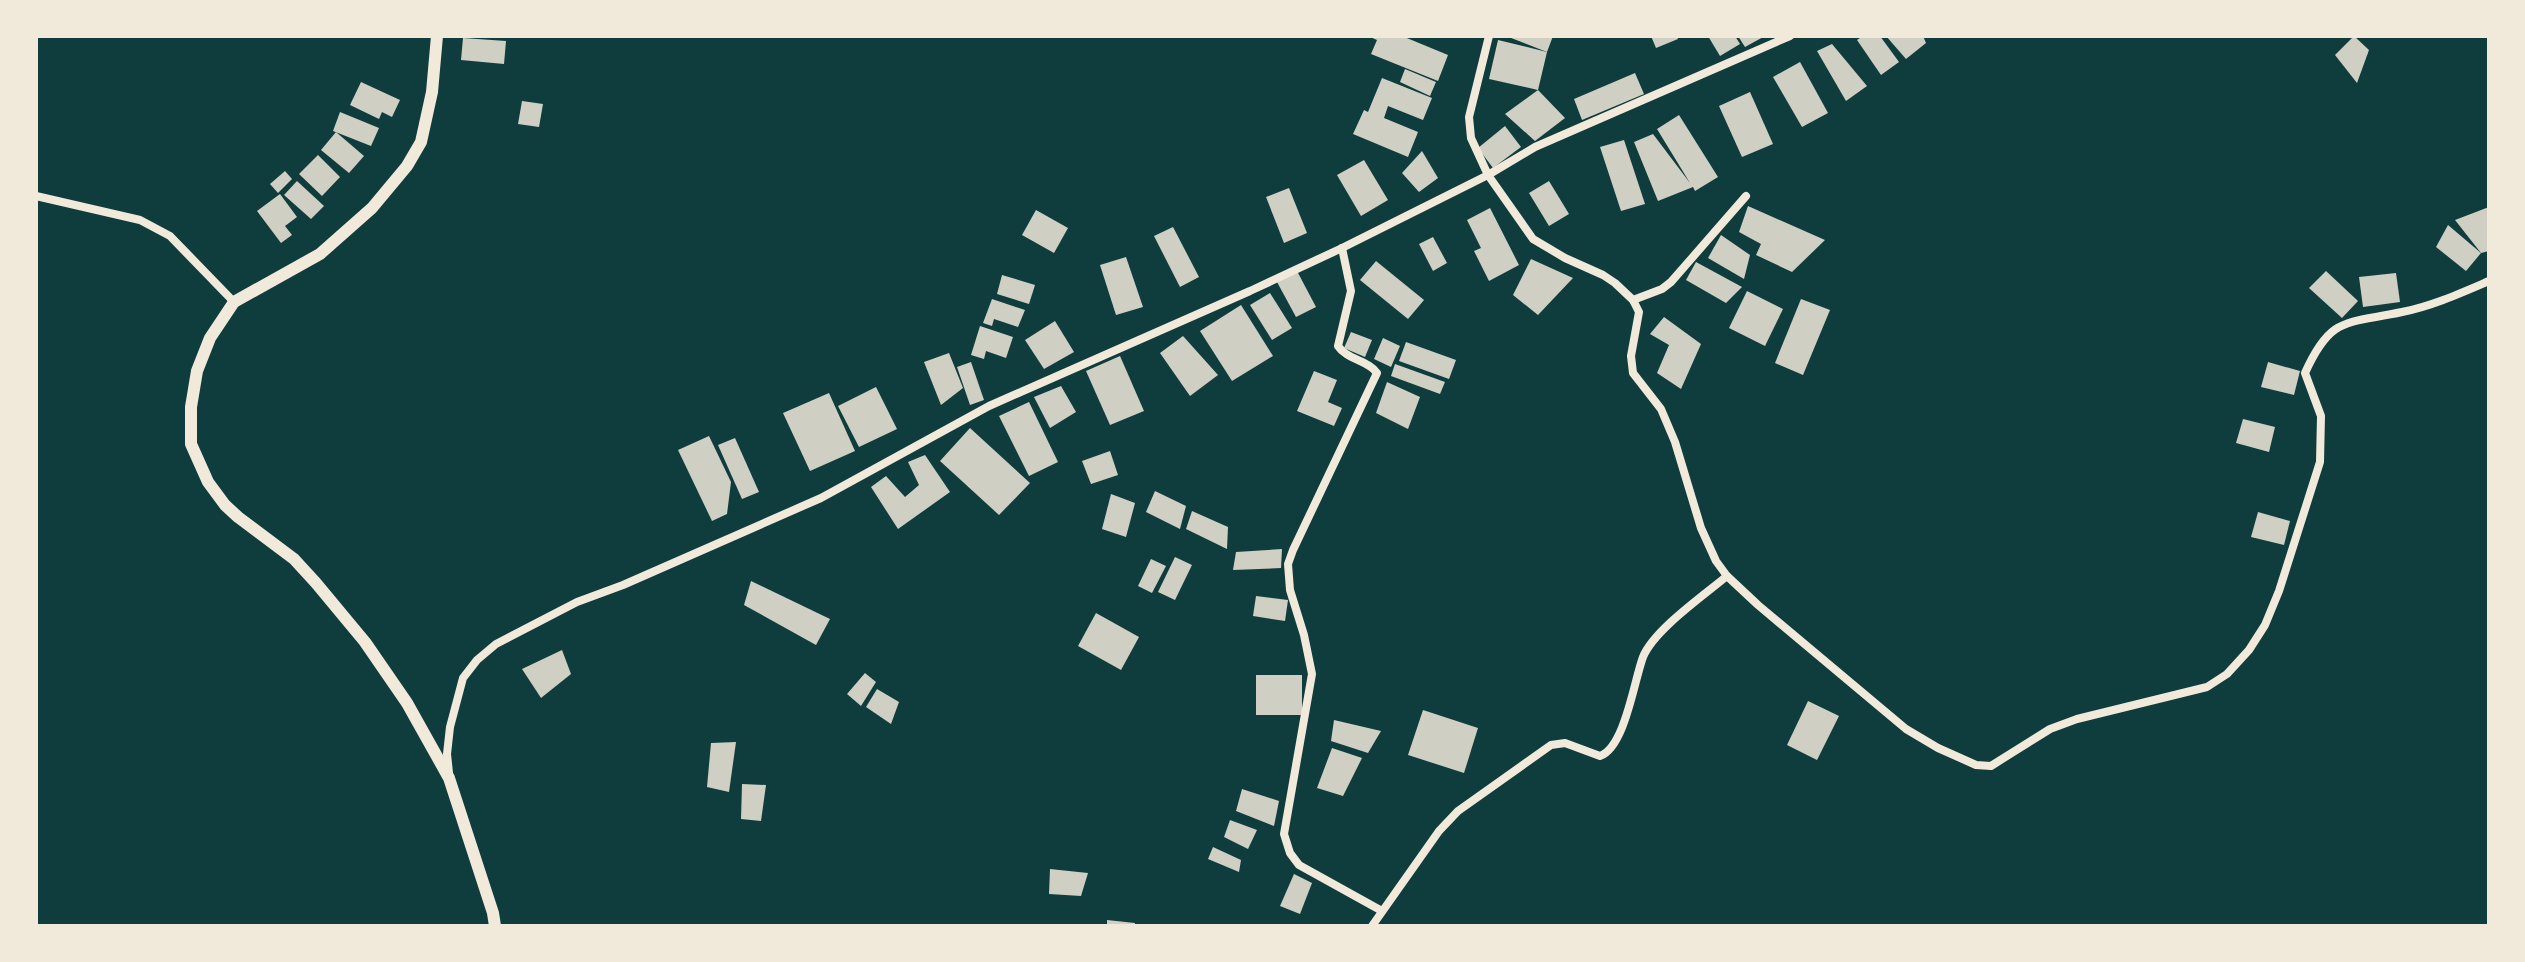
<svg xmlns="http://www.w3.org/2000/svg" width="2525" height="962" font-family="Inter,sans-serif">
<rect width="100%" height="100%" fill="#0f3d3e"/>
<g fill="#cfcfc3">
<polygon points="1368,36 1402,36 1448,55 1438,81 1371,54 1377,40"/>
<polygon points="1506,36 1553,36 1547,52"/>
<polygon points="1651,36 1677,36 1678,39 1656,48"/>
<polygon points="1708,36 1735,36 1740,44 1720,56"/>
<polygon points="1738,36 1765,36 1745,47"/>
<polygon points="1863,36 1880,36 1899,62 1881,75 1857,40"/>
<polygon points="1886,36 1923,36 1926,43 1906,59"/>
<polygon points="2354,36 2369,50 2357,83 2335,55"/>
<polygon points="463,38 506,41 504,64 461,60"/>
<polygon points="1498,40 1547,52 1538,90 1489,79"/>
<polygon points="1832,44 1867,86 1846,101 1817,51"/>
<polygon points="1800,62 1828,113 1802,127 1773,77"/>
<polygon points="1405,69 1436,82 1430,96 1400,82"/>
<polygon points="1635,73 1644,94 1582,120 1574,99"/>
<polygon points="1382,78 1432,98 1423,120 1388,106 1384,118 1418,132 1408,157 1353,134 1364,110 1368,112"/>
<polygon points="361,82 400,100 392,117 382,112 379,119 350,105"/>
<polygon points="1538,90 1565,118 1535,141 1505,114"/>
<polygon points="1750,92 1773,144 1742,157 1719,106"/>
<polygon points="522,101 543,104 539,127 518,124"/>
<polygon points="340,112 379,128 371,146 333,131"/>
<polygon points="1679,115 1718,177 1695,191 1693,187 1658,201 1634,142 1653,134 1690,183 1657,129"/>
<polygon points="1505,126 1521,147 1493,168 1478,148"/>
<polygon points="336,132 364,156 349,173 321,150"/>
<polygon points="1624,140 1645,204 1621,211 1600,147"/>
<polygon points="1422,151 1438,178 1419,192 1402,173"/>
<polygon points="318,155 340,177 322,196 299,174"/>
<polygon points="1364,160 1388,200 1361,216 1337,175"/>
<polygon points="285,171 292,179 278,193 270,184"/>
<polygon points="297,181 324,206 311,219 284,195"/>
<polygon points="1549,181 1569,214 1549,226 1529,193"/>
<polygon points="1289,188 1307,233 1284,243 1266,197"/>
<polygon points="280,194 297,217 285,226 292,235 281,243 257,211"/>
<polygon points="1748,206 1825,240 1792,272 1756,255 1761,244 1739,232"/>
<polygon points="2489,207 2489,251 2481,253 2455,220"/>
<polygon points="1490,208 1519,265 1489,281 1474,251 1481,248 1467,220"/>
<polygon points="1036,210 1068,228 1054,253 1022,235"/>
<polygon points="2448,225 2481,253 2466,271 2436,247"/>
<polygon points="1173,227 1199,277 1180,287 1154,236"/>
<polygon points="1721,235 1750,255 1744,279 1708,258"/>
<polygon points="1433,237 1447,263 1433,271 1419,244"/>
<polygon points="1126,257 1143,307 1116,315 1100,265"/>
<polygon points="1531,259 1573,278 1538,315 1513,295"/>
<polygon points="1376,261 1424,300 1408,319 1360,280"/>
<polygon points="1696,262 1742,287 1726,303 1686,280"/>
<polygon points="1297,271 1316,307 1296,317 1277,282"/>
<polygon points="2326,271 2358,301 2342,318 2309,288"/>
<polygon points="2396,273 2400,302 2363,307 2359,277"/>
<polygon points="1002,275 1035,285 1029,304 997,294"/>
<polygon points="1747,291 1783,309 1765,346 1729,328"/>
<polygon points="1270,293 1292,328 1272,340 1250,305"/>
<polygon points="992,299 1025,310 1018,327 994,319 992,326 983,323"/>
<polygon points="1801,299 1830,310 1803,375 1775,363"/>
<polygon points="1241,305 1273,356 1232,381 1200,331"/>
<polygon points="1664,317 1701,344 1681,389 1657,373 1669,345 1650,334"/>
<polygon points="1055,321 1074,352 1044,369 1025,340"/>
<polygon points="980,326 1013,337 1006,358 986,351 984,359 971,355"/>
<polygon points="1351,332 1372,340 1365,357 1344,348"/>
<polygon points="1183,336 1218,375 1190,396 1160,353"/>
<polygon points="1383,338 1400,346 1391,367 1374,359"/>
<polygon points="1406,342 1456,360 1449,379 1399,361"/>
<polygon points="949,353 963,388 941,405 924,362"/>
<polygon points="1120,356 1144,411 1110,425 1086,371"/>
<polygon points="971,362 984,400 970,405 957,367"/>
<polygon points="2268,362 2300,371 2294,395 2261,387"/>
<polygon points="1395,364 1445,382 1440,394 1391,376"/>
<polygon points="1314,371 1337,380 1328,402 1342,408 1334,426 1297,411"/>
<polygon points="1387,382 1420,397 1408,429 1376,413"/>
<polygon points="1061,386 1076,412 1050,428 1034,397"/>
<polygon points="876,387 897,429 859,447 838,406"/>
<polygon points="829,393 855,451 810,471 783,413"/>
<polygon points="1029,402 1058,462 1029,476 999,416"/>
<polygon points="2243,419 2275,427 2269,452 2236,443"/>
<polygon points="970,428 1030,483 999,515 940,461"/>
<polygon points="709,436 731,482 727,514 712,521 678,450"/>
<polygon points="735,438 759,492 742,499 718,445"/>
<polygon points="1110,451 1118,475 1091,484 1082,461"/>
<polygon points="925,455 950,492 898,529 871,487 886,476 905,497 919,485 908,462"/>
<polygon points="1155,491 1186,506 1180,529 1146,512"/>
<polygon points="1111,494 1135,503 1126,537 1102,529"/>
<polygon points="1192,511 1228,527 1227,549 1186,529"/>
<polygon points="2258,512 2290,521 2284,545 2251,537"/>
<polygon points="1282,549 1281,568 1233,570 1236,552"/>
<polygon points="1175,557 1192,565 1175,600 1158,592"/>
<polygon points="1151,559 1166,566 1152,593 1138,586"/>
<polygon points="751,581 830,619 816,645 744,605"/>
<polygon points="1256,596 1288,600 1285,621 1253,616"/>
<polygon points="1096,613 1139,637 1121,670 1078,646"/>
<polygon points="562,650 571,674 541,698 522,669"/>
<polygon points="865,673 876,682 861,706 847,694"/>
<rect x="1256" y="675" width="46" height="40"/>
<polygon points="877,689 899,702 891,724 866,707"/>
<polygon points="1808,701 1839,716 1817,760 1787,745"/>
<polygon points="1423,710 1478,728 1464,773 1408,755"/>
<polygon points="1334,720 1381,731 1368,753 1331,741"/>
<polygon points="736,742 729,792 707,787 711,743"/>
<polygon points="1332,748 1362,758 1343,796 1317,788"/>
<polygon points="742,784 766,785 761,821 741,819"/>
<polygon points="1242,789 1279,801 1274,826 1236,811"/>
<polygon points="1230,820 1257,830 1248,849 1224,837"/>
<polygon points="1213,847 1241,860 1239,872 1208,859"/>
<polygon points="1050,869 1088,873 1081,896 1049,894"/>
<polygon points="1294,874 1312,883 1300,914 1280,906"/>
<polygon points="1107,920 1135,923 1135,926 1107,926"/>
</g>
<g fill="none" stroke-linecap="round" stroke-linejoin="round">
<g stroke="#f1e9da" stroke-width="8">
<path d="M1489 36 1469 117 1471 138 1488 175 1533 239 1565 258 1603 275 1615 283 1633 300 1639 312 1631 356 1633 373 1661 409 1675 442 1701 528 1716 561 1727 576 1758 605 1906 729 1938 748 1976 765 1991 766 2050 729 2077 719 2207 687 2227 674 2249 650 2265 625 2279 591 2320 462 2321 416 2305 373C2331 315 2347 324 2402 312 2432 306 2461 293 2489 281"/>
<polyline points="36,196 140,220 170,236 234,302"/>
<path d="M1342 248 1351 291 1338 346C1347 360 1368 360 1377 373L1293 550 1288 564 1290 590 1304 635 1312 674 1284 834 1290 853 1299 865 1382 911"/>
<polyline points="1633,300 1662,289 1671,282 1746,196"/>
<polyline points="449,773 447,754 450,727 463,678 477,660 496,644 577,602 623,585 821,498 989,406 1250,291 1342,248 1488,175 1535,147 1790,36"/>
<path d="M1372 926 1439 831 1458 811 1551 745 1565 743 1600 756C1625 747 1634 681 1643 657 1654 630 1703 596 1727 576"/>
</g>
<polyline stroke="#f1e9da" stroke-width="12" points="437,36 432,92 421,142 407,166 372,208 320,254 234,302 210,338 197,371 191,407 191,444 208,482 225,505 238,517 294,559 316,583 365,642 407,703 449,778 493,913 495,926"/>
</g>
<rect width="2525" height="962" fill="none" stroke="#f1e9da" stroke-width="76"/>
</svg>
